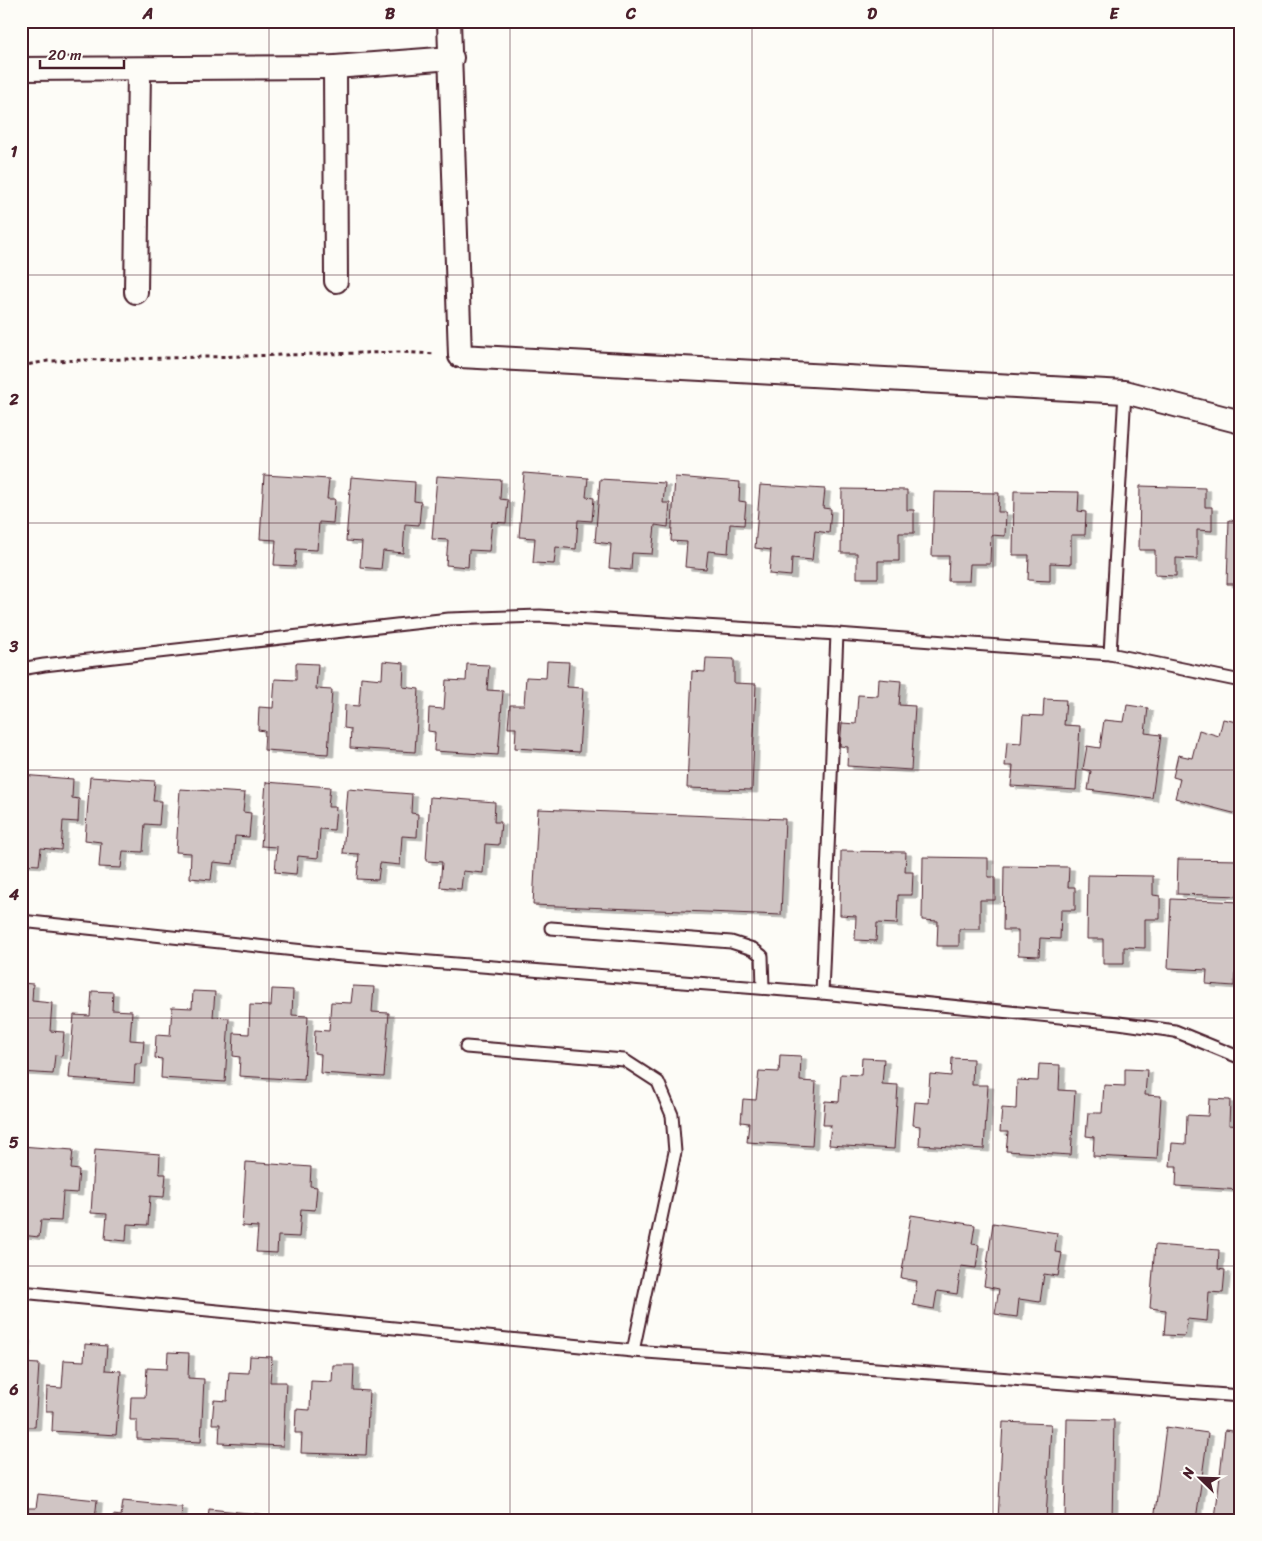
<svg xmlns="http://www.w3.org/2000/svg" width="1262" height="1541" font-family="Sriracha,sans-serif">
<defs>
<filter id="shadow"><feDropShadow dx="5.5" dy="3" stdDeviation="0" flood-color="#0004"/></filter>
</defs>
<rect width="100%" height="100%" fill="#fdfcf7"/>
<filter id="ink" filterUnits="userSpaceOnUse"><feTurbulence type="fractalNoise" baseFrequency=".02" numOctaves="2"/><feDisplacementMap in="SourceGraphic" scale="10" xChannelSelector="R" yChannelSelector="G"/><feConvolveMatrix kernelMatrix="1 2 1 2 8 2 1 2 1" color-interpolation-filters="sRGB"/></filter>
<g filter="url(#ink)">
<g fill="#d0c5c4" stroke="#4a1f2b" filter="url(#shadow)">
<polygon points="524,473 588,478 586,497 594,498 592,521 578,520 576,549 556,547 554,564 533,563 535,538 519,537"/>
<polygon points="264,475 329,479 327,499 335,499 333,523 319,522 317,550 296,549 295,566 274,565 276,540 260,539"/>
<polygon points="437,476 501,480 500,499 508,500 506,523 492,522 489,551 469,550 468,567 446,565 448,540 432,539"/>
<polygon points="351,477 415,482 414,501 421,502 419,525 405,524 403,553 383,551 381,569 360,567 362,542 346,541"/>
<polygon points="675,477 740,482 739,501 746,502 744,525 730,524 728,553 708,551 706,569 685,567 687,542 671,541"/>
<polygon points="600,479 665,483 663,503 670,503 668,527 655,525 652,554 632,553 631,570 609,568 611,544 595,542"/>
<polygon points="760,485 825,489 823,508 831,509 829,533 815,531 812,560 792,558 791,576 769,574 771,550 755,548"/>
<polygon points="1140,486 1205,488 1205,507 1212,507 1212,531 1197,530 1197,559 1176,558 1176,576 1155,575 1155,550 1139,550"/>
<polygon points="842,489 907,490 907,510 914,510 914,533 899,533 899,561 878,561 878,578 857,578 857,553 841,553"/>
<polygon points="1014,491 1079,492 1078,511 1086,512 1085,535 1071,535 1071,564 1050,563 1050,581 1028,580 1029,555 1013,555"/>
<polygon points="934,492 999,493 998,512 1006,512 1005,536 991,535 990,564 970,564 969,581 948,581 949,556 932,556"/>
<polygon points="1229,520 1241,521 1241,584 1227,584"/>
<polygon points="706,658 734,659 734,683 756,684 752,790 687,788 692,671 705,672"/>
<polygon points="383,661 404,663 403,687 419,689 415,752 350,748 351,729 344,728 345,705 359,706 361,677 382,679"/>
<polygon points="547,661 569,662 567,687 583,688 579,752 515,748 516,728 508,728 510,705 524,705 526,677 546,678"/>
<polygon points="296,663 318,664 316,689 332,690 328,754 264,750 265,731 258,730 259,707 273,708 275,679 296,680"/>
<polygon points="467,664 489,665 487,690 503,691 498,755 434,751 435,732 428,731 429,708 444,709 446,680 466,681"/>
<polygon points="879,679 901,681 899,705 915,706 911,770 847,766 848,747 840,746 842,723 856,724 858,695 878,696"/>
<polygon points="1044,699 1066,700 1064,725 1080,726 1076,790 1011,786 1013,766 1005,766 1007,742 1021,743 1023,715 1043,716"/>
<polygon points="1127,705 1148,708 1145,733 1161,735 1152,798 1088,790 1091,771 1083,769 1087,746 1100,748 1104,720 1124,722"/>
<polygon points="1223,719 1241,723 1238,748 1241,749 1241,800 1237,814 1175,798 1180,779 1173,777 1178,755 1192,758 1199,730 1219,736"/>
<polygon points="21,775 73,779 72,798 79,799 78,822 63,821 61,850 41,848 39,865 21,864"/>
<polygon points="90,777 155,781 153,801 161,801 159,825 145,824 143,852 123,851 121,868 99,867 101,842 85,840"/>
<polygon points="266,782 330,787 328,807 336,807 334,830 320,829 318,858 298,856 296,874 275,872 277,847 261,846"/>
<polygon points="180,789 245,793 243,812 251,813 249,837 235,836 233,864 213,862 211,880 190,878 191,853 176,852"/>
<polygon points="348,789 412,794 411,813 418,814 417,837 402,836 400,865 380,863 378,880 357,879 359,854 343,853"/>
<polygon points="430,797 495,802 494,822 501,822 499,845 485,844 483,873 463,871 461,889 440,887 442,862 426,861"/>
<polygon points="538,809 785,819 781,915 533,905"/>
<polygon points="841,851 906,852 905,872 913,872 912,895 898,895 897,924 877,923 876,941 855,940 856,916 840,915"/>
<polygon points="923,857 988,858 988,877 995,877 995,900 980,900 980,929 959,929 959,946 937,946 938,921 922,920"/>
<polygon points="1178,859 1241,860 1241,896 1177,894"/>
<polygon points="1004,866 1069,867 1068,887 1075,887 1075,910 1061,910 1060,939 1040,938 1039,956 1018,955 1018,930 1003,930"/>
<polygon points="1088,875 1153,876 1153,895 1160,896 1160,919 1145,919 1145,948 1124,947 1124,964 1103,964 1103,939 1087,939"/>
<polygon points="1171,899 1241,902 1241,973 1235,973 1234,986 1206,984 1207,970 1168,968"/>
<polygon points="21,983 33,984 32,1001 52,1003 50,1031 64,1032 62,1056 55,1055 53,1074 21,1072"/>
<polygon points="353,986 374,987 372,1012 389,1013 384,1077 320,1073 321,1054 314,1053 315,1030 329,1031 331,1002 351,1003"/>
<polygon points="272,989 293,990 292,1015 308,1016 304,1080 239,1076 240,1057 233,1056 234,1033 249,1034 250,1005 271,1006"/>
<polygon points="92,991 113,992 112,1010 132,1011 130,1040 144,1041 142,1064 135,1064 134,1083 69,1078 74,1015 90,1016"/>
<polygon points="193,991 215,992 213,1017 229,1018 225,1082 161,1078 162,1059 155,1058 156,1035 170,1036 172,1007 192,1008"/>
<polygon points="780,1055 801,1056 800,1081 816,1082 812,1146 747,1142 749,1123 741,1122 743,1099 756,1100 759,1071 779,1072"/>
<polygon points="862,1058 884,1059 882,1084 898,1085 894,1149 829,1145 831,1125 823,1125 825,1101 839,1102 841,1074 861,1075"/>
<polygon points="952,1058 973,1059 972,1085 988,1085 984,1149 919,1145 920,1126 913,1125 915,1102 928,1103 930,1074 951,1076"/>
<polygon points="1039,1064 1060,1065 1059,1090 1075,1091 1071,1155 1006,1151 1008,1132 1000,1132 1002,1108 1016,1109 1017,1080 1038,1081"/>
<polygon points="1125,1069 1147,1070 1145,1095 1161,1096 1157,1159 1093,1156 1094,1137 1086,1136 1088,1113 1102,1113 1104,1085 1125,1086"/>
<polygon points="1209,1099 1230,1100 1229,1125 1241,1126 1241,1190 1176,1186 1177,1166 1170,1166 1172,1143 1186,1144 1187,1115 1208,1116"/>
<polygon points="21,1146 73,1150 71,1169 79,1170 77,1193 63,1192 61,1221 41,1220 39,1237 21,1235"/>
<polygon points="95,1149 160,1154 159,1174 166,1174 164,1197 150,1196 148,1225 127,1224 126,1241 105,1239 107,1214 91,1213"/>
<polygon points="246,1162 311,1167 310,1186 317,1187 315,1210 301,1209 299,1237 278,1236 277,1253 256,1252 258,1227 242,1226"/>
<polygon points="911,1215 975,1225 972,1244 979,1245 976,1268 961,1266 957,1294 937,1291 934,1309 913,1305 917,1281 901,1278"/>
<polygon points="993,1223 1057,1233 1055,1252 1062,1253 1058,1276 1044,1274 1040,1302 1019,1299 1017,1317 995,1314 999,1289 984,1286"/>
<polygon points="1155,1245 1219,1250 1218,1269 1225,1270 1223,1293 1209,1292 1207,1321 1187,1319 1185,1336 1164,1335 1166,1310 1150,1308"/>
<polygon points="21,1338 25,1338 23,1363 39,1364 35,1427 21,1427"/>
<polygon points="85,1344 107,1346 105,1370 121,1371 116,1435 52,1431 53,1411 46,1411 47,1387 62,1388 64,1360 84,1361"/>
<polygon points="168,1352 189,1353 188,1378 204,1379 201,1442 137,1439 137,1420 130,1420 131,1397 145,1397 147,1368 167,1369"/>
<polygon points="250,1356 272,1357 270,1382 286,1382 283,1446 219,1443 220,1424 212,1424 214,1400 227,1401 229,1372 249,1373"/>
<polygon points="333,1365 354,1365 353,1390 369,1391 366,1455 301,1453 302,1433 295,1433 296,1409 310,1410 311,1381 332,1382"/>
<polygon points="1067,1419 1114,1420 1112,1520 1065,1520"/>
<polygon points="1003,1422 1051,1424 1046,1520 998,1520"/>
<polygon points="1166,1427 1208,1433 1196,1520 1154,1520"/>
<polygon points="1225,1430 1241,1432 1241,1520 1215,1520"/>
<polygon points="38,1494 97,1500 95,1520 27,1520 28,1508 36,1508"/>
<polygon points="123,1501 182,1507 181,1520 113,1520 113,1515 121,1516"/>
<polygon points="209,1509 268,1515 267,1520 208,1520"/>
<polygon points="295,1515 337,1520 294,1520"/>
</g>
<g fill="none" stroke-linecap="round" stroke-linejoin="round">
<g stroke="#4a1f2b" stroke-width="15">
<g id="lane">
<polyline points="1110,654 1125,392"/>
<polyline points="21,669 44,665 449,619 540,616 837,634 1110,654 1241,681"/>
<polyline points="21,921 342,955 822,993 1119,1023 1175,1031 1241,1058"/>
<polyline points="551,928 731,942 753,949 762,956 763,988"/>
<polyline points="822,993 837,634"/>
<polyline points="466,1047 624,1060 658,1082 672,1115 675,1152 633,1351"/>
<polyline points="21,1292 633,1351 1241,1396"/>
</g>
</g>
<g stroke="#4a1f2b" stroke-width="26">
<g id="street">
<polyline points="449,21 460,356 1125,392 1241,422"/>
<polyline points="335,67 336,281"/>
<polyline points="21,69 335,67 452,58"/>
<polyline points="136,292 139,70"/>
</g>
</g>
<polyline stroke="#4a1f2b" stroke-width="3" stroke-dasharray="4 4" stroke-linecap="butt" points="21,366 48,361 401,352 435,354"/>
<use href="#lane" stroke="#fdfcf7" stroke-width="11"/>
<use href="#street" stroke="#fdfcf7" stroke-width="22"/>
</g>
</g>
<path fill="none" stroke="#4a1f2b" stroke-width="1" stroke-opacity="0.55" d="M269 21V1520M510 21V1520M752 21V1520M993 21V1520M21 275H1241M21 523H1241M21 770H1241M21 1018H1241M21 1266H1241"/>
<rect width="1262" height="1541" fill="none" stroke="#fdfcf7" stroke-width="55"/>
<g transform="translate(1200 1478) rotate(293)" stroke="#fdfcf7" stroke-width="4" paint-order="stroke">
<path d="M0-4L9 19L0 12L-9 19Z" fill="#4a1f2b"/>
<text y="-8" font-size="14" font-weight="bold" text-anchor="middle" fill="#4a1f2b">N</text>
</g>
<path d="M40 60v8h84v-8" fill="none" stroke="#4a1f2b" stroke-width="2.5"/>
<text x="48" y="60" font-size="15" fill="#4a1f2b" stroke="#fdfcf7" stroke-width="4" paint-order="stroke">20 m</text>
<rect x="28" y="28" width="1206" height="1486" fill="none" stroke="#4a1f2b" stroke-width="2"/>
<g font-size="16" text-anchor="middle" font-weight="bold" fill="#4a1f2b">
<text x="148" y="19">A</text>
<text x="390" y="19">B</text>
<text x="631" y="19">C</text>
<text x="872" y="19">D</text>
<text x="1114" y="19">E</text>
<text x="14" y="157">1</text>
<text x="14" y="405">2</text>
<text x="14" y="652">3</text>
<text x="14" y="900">4</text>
<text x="14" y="1148">5</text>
<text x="14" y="1395">6</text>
</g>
</svg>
